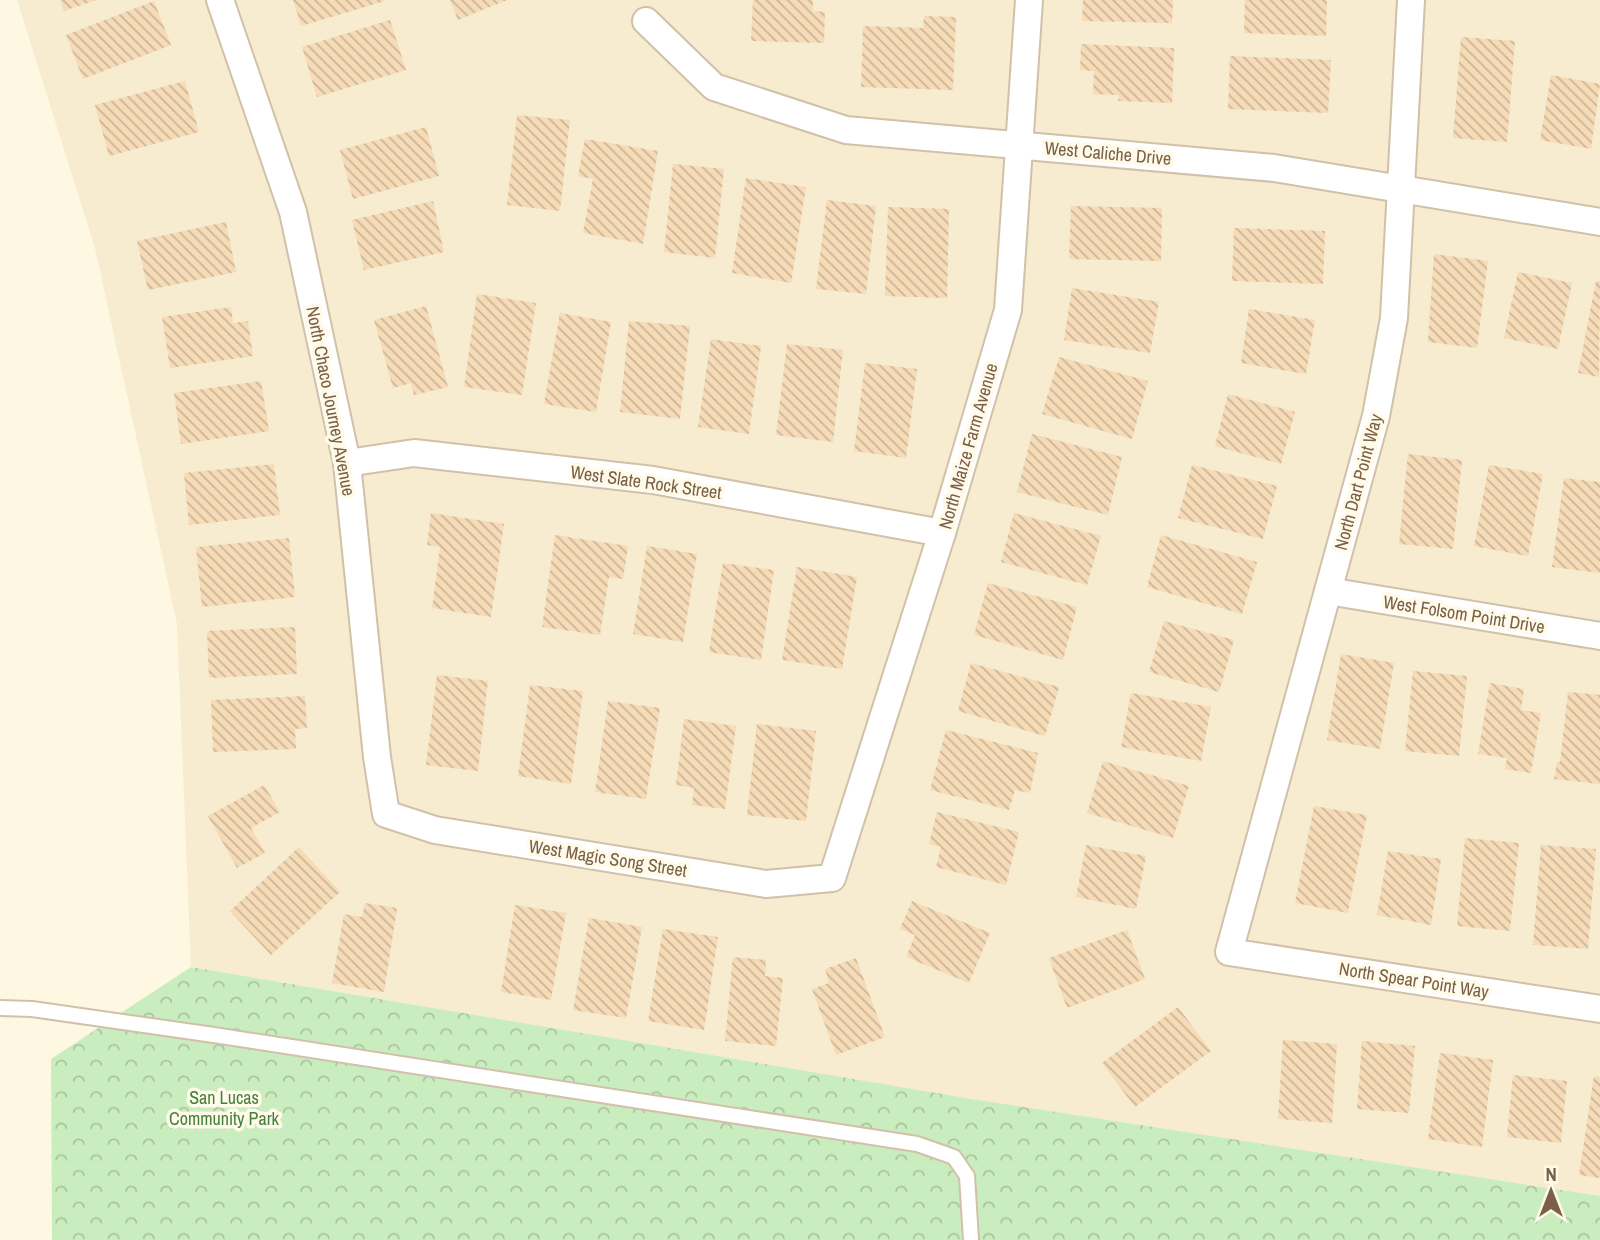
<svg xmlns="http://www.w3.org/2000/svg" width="1600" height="1240" font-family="'Archivo Narrow',sans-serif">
<defs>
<pattern id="park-crowns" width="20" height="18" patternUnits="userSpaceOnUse" patternTransform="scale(1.75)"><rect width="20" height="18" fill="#caedbf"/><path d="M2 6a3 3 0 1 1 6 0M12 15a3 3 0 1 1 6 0" fill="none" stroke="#a9c39d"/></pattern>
<pattern id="building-back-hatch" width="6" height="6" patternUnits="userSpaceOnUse" patternTransform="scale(1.75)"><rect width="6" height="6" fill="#f6dbb7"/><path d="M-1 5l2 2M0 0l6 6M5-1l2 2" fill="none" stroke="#ccb597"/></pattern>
</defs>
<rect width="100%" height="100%" fill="#fef8e2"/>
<polygon fill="#f7ebd0" points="17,0 1600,0 1600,1196 972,1099 191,967 177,624 95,248"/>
<polygon fill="url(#park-crowns)" points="191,967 972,1099 1600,1196 1600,1240 52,1240 51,1059"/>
<g fill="url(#building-back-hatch)">
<polygon points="60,0 96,0 64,11"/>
<polygon points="293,0 385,0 385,1 301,26"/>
<polygon points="450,0 507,0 458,20"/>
<polygon points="753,0 813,0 813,11 825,12 824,43 751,41"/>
<polygon points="1083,0 1173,0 1172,23 1082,21"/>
<polygon points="1245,0 1327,0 1326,36 1244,33"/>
<polygon points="154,1 171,45 83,79 66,35"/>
<polygon points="924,16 956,17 953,90 861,87 863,26 923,28"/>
<polygon points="390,20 406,70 317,97 302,47"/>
<polygon points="1461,37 1515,41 1507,142 1453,138"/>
<polygon points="1081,44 1174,48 1172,103 1118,101 1119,95 1093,94 1094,71 1080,70"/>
<polygon points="1230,56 1331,60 1328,113 1228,109"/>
<polygon points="1551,75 1600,84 1591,149 1540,140"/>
<polygon points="185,81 199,132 109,156 95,105"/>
<polygon points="517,115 570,120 560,211 507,205"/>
<polygon points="426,127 439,176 353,199 340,150"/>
<polygon points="585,139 658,151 643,244 583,233 593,179 578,176"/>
<polygon points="673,164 724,169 715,258 664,252"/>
<polygon points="746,178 806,187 791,283 732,273"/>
<polygon points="827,200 876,206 866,294 816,289"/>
<polygon points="433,201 444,252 364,270 352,220"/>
<polygon points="1071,206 1162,208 1161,261 1069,259"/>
<polygon points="888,207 949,209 947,298 885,296"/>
<polygon points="226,222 236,272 148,290 137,241"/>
<polygon points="1234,228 1325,231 1323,284 1232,281"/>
<polygon points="1434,254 1488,261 1477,348 1428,342"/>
<polygon points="1518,272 1572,283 1558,349 1504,338"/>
<polygon points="1596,281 1600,281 1599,377 1578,373"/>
<polygon points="1072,288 1159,302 1150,353 1064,340"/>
<polygon points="477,294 536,303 522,395 464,387"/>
<polygon points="426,306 448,387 414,395 411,383 393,388 374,320"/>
<polygon points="231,307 233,323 248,321 253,356 170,368 162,317"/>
<polygon points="1249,309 1315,320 1306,374 1241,363"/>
<polygon points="560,313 611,322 596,412 544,404"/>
<polygon points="629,321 690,326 680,419 620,412"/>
<polygon points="711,339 761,346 749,434 698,427"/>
<polygon points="787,344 843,350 833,442 776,435"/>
<polygon points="1059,357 1148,381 1132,439 1042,414"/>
<polygon points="865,363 917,369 906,458 854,451"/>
<polygon points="261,381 269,431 181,444 174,393"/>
<polygon points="1228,394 1295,412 1281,464 1215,446"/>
<polygon points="1032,434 1122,457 1108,515 1017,492"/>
<polygon points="1408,454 1462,460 1453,549 1399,544"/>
<polygon points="274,464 280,515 189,525 184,473"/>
<polygon points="1192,465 1277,486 1263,539 1178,518"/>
<polygon points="1489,465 1543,474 1528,556 1474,546"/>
<polygon points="1564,478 1600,482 1600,573 1552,567"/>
<polygon points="431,513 504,524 491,617 432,608 440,547 427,545"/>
<polygon points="1014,513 1101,536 1087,585 1001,562"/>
<polygon points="555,535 628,546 623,579 609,577 600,635 542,627"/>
<polygon points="1161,535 1257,562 1242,614 1147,587"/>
<polygon points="289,538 295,597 202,607 196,547"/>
<polygon points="647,546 697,554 683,642 633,634"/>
<polygon points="723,563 774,570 761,660 709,652"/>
<polygon points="797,567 857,577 842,669 782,660"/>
<polygon points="988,583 1077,607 1063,660 974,635"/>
<polygon points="1164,621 1234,640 1219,692 1149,672"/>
<polygon points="295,627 297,674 209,678 207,631"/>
<polygon points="1341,654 1394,663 1380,749 1327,740"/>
<polygon points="971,663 1059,687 1045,736 958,711"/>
<polygon points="1413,671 1467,676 1459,756 1405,751"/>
<polygon points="437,675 488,681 478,771 426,765"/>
<polygon points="1490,683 1524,689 1521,710 1541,713 1531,773 1505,769 1507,758 1478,754"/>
<polygon points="530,685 583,691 571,784 518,776"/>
<polygon points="1568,692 1600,695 1600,784 1554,779 1557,762 1560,762"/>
<polygon points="1131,693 1211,707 1201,761 1121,747"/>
<polygon points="305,696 307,728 295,729 296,749 213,752 211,700"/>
<polygon points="608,701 660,708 646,799 595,792"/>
<polygon points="684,719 736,726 725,809 692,805 694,788 676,785"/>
<polygon points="757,724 816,731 806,821 747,815"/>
<polygon points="946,730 1038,753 1030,793 1015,790 1009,810 930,790"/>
<polygon points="1103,761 1189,786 1173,838 1087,813"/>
<polygon points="264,785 280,812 251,828 265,853 237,868 208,816"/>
<polygon points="1314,806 1367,815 1348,913 1295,903"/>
<polygon points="937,812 1019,832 1006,885 936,867 941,847 929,844"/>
<polygon points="1465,838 1519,843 1510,931 1457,926"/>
<polygon points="1086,845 1146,856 1136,909 1076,897"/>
<polygon points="1541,845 1596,849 1588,949 1533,945"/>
<polygon points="299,847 340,892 271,955 230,911"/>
<polygon points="1388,851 1441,859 1431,925 1377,915"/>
<polygon points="912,901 990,933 969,983 906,957 915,935 900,929"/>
<polygon points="365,903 397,908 384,992 332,983 344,914 362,917"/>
<polygon points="515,905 566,913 551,1000 501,992"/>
<polygon points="589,918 642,927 626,1018 573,1010"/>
<polygon points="663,929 718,937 704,1030 648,1021"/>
<polygon points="1127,930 1145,979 1067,1008 1049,958"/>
<polygon points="733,957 766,960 765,976 783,978 776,1046 725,1041"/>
<polygon points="856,958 885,1037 836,1055 812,989 829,983 825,969"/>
<polygon points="1178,1007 1211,1051 1135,1107 1102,1063"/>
<polygon points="1283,1040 1337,1044 1332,1123 1278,1119"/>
<polygon points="1362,1041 1415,1046 1409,1113 1357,1109"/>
<polygon points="1440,1053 1493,1060 1482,1147 1428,1139"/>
<polygon points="1513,1075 1567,1081 1561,1143 1507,1137"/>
<polygon points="1594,1076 1600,1077 1600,1178 1579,1175"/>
</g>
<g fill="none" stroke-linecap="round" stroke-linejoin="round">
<g stroke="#d1c1a8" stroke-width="18">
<polyline id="lane" points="0,1008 32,1009 214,1035 917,1144 954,1157 967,1176 971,1240"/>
</g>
<g stroke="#d1c1a8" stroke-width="30">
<g id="street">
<polyline points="220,0 293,212 347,463 377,757 386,814 435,830 766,884 832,878 942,533 1008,310 1029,0"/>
<polyline points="1411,0 1394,318 1376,416 1229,952 1600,1009"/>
<polyline points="646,21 714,87 846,130 1274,168 1600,222"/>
<polyline points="347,463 414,453 653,480 942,533"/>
<polyline points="1328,591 1600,636"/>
</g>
</g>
<use href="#lane" stroke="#fff" stroke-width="14"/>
<use href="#street" stroke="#fff" stroke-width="26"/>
</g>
<g text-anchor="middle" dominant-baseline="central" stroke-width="7" stroke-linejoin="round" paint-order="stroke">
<g font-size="18" fill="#796046" stroke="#fffaea">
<text transform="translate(1108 153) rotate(5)">West Caliche Drive</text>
<text transform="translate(331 401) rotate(79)">North Chaco Journey Avenue</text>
<text transform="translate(968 446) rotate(-74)">North Maize Farm Avenue</text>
<text transform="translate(646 482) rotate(8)">West Slate Rock Street</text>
<text transform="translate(1358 482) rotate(-75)">North Dart Point Way</text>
<text transform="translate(1464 614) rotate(9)">West Folsom Point Drive</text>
<text transform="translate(608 858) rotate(9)">West Magic Song Street</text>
<text transform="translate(1414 980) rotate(9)">North Spear Point Way</text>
</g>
<g font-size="18" fill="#45803c" stroke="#fffaea">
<text x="224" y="1097">San Lucas<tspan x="224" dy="21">Community Park</tspan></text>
</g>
</g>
<g transform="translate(1551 1191)" stroke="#fffaea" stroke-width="5" paint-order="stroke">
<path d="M0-5L12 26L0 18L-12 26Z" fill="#796046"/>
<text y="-10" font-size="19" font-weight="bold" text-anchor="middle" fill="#796046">N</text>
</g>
</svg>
